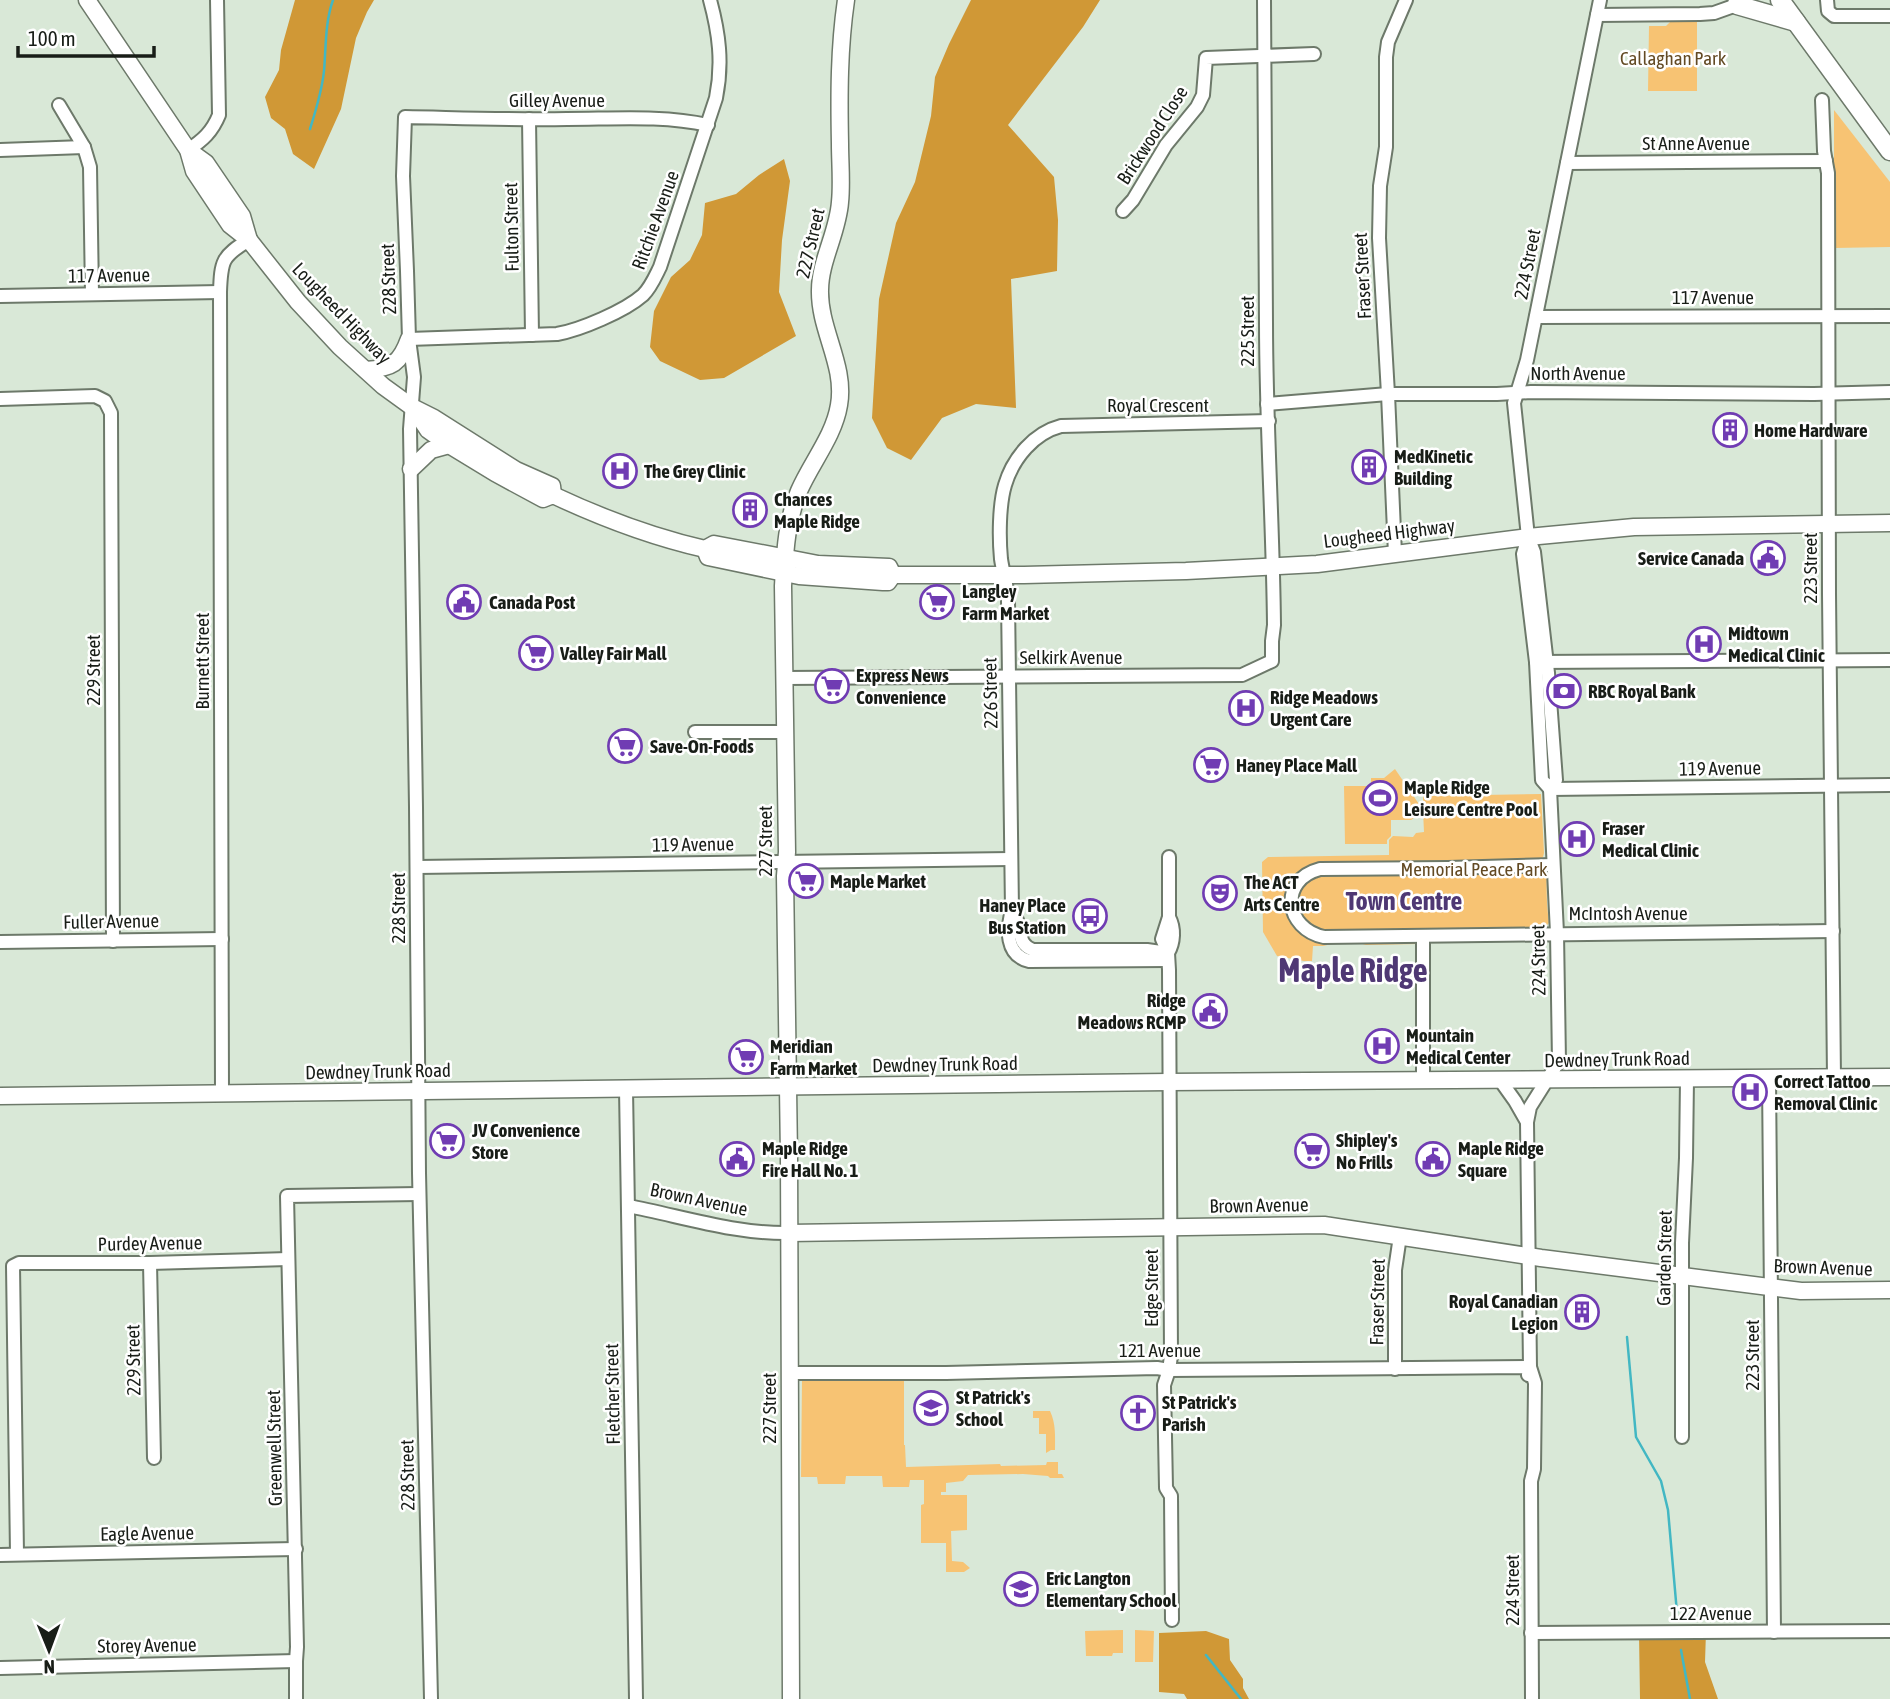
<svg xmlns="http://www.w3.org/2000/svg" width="1890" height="1699" font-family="'Asap Condensed',sans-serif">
<rect width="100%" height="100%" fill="#d9e8d7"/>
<g fill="#f7c373">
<polygon points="1672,20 1697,22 1697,91 1648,91 1649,26 1666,26"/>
<polygon points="1834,110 1890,182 1890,247 1834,248"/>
<path d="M1395 769 1423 810V796L1541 794 1544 853 1543 857 1539 861 1542 871 1547 876C1546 892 1547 908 1549 923L1543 929 1417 934V944L1366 945 1348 940 1323 946H1313L1312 961H1304L1277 956 1263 932 1262 862 1268 857 1389 855V840L1393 836 1413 837 1416 833 1424 832 1423 811 1411 820H1391V836L1387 840V844H1345L1344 786H1371V778H1384Z"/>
<polygon points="802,1379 904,1379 904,1445 905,1445 906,1467 1000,1464 1001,1466 1046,1465 1047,1462 1058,1462 1058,1474 1062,1474 1064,1478 1050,1478 1048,1476 1023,1474 968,1475 963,1481 946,1483 946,1492 941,1492 941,1495 967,1495 967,1530 951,1531 952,1561 963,1562 970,1568 964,1572 946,1572 946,1543 921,1543 921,1505 924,1504 924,1480 910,1480 909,1487 883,1487 882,1476 846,1476 845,1484 818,1484 817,1477 801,1477"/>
<path d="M1033 1411H1050C1056 1424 1055 1436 1055 1450H1051L1046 1453V1434H1039V1418H1033Z"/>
<polygon points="1123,1630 1123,1653 1113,1653 1112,1656 1086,1656 1085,1631"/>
<polygon points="1135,1630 1154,1631 1153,1662 1135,1662"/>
</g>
<g fill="#d09836">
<polygon points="295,0 374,0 367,12 356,38 341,109 314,169 293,154 285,129 271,118 265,97 279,70 281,50"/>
<polygon points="971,0 1100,0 1083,27 1008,125 1054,177 1058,220 1057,271 1011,279 1016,408 976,404 942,418 911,460 887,448 872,418 879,299 896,223 915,182 931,116 935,77 949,44"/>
<polygon points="784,159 790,181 782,240 779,292 796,336 724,378 700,380 660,361 650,347 654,311 671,277 690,260 702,235 705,203 736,194 759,175"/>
<polygon points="1206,1631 1229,1639 1230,1660 1243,1679 1243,1688 1249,1699 1187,1699 1184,1694 1159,1692 1159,1633"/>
<polygon points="1706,1632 1705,1662 1718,1699 1640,1699 1639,1633"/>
</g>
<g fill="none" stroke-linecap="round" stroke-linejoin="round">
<g stroke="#42b7c3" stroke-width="2.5">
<path d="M310 129C316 110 322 91 324 71 326 48 325 22 333 0"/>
<polyline points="1627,1337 1636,1437 1661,1481 1668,1510 1677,1613"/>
<polyline points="1681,1650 1690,1699"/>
<polyline points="1206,1655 1241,1699"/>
</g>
<g stroke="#6d796a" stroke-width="16">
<g id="minor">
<polyline points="1827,0 1828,11 1834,16 1890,16"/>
<polyline points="1597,15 1700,14 1714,13 1742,3"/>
<polyline points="1822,100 1824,151 1828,173 1829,594 1834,1078"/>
<polyline points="59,105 84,147 90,167 92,294"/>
<polyline points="529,119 532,335"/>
<polyline points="0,150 84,147"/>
<path d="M188 150C203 140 212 132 219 115L217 0"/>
<polyline points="1567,163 1826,161"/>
<polyline points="1123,211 1133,200 1166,145 1197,107 1203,95 1206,58 1314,54"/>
<polyline points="0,296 220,292"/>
<polyline points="1536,317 1890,316"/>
<path d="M409 339 557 334C580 330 625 311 643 295 651 287 655 277 660 267L716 98C723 63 719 33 710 0"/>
<polyline points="0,399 95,396 105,401 111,413 113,941"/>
<polyline points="1267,404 1388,394 1497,394 1531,392 1814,394 1890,392"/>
<polyline points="1528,537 1523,554 1536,662 1542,780 1550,789"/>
<polyline points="1395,554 1388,394 1379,238 1380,186 1386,147 1386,57 1388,42 1406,0"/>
<polyline points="1536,662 1890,660"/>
<path d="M784 678 1242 675 1272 661V641L1274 625C1273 524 1266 424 1266 323 1265 215 1265 108 1264 0"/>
<polyline points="695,732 786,732"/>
<polyline points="1550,789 1890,785"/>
<path d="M1553 865 1448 868 1320 869C1278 880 1285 929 1324 937L1833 931"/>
<polyline points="417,867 1011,859"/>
<path d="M1012 910C1015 915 1018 921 1019 927 1021 938 1021 945 1033 950H1147L1168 953"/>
<polyline points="1169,917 1162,939 1168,953 1169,970 1171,1356 1169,1370 1164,1385 1166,1488 1171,1496 1172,1620"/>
<polyline points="1423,936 1423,1080"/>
<polyline points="0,942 222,939"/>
<path d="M1168 953C1174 943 1175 928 1169 917V857"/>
<path d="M1167 960 1029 961C1005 955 1007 929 1012 910 1010 807 1010 704 1008 601 1008 587 1003 573 1001 559 999 538 999 505 1005 485 1013 458 1034 433 1061 426L1269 421"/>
<polyline points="1769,1078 1774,1632"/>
<polyline points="1500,1080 1515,1101 1527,1122"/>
<polyline points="626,1089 636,1699"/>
<path d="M222 1094 220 292C221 261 222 256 249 240"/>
<path d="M628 1206C681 1216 734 1234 789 1233"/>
<polyline points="150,1263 154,1458"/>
<polyline points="1395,1369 1395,1270 1400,1236"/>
<polyline points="790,1373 946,1373 1157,1368 1169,1370 1530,1367 1528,1375"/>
<polyline points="1682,1437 1682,1243 1686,1158 1687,1079"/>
<polyline points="17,1554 13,1266 19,1263 150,1263 288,1259"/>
<polyline points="0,1555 296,1549"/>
<polyline points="1531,1633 1890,1631"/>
<polyline points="0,1668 296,1661"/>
<polyline points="296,1699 296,1661 297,1647 287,1196 419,1194"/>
<path d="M431 1699 419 1173 416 807 410 429 414 377 409 339 407 271 403 176 405 117C459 118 513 120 567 119 614 119 662 115 708 125"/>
<polyline points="1532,1699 1531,1481 1534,1469 1535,1383 1530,1367 1527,1122 1530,1107 1559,1061 1557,933 1550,789 1556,780 1548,673 1534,552 1528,537 1514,403 1527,360 1600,0"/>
</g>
</g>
<g stroke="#6d796a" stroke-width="19">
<g id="major">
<polyline points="87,0 188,150 194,171 230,225 249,240 298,302 340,347 383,386 412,407 434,418 516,470 552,486 553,495"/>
<polyline points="188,150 206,163 242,216 249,240"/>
<path d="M366 370C392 368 400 364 409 339"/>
<path d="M414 409 428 430 449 445 495 473 543 499 553 495C602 518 652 537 705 549L714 544 818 564 889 567 893 575"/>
<polyline points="411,469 431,450 449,445"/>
<polyline points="705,549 708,557 799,576 883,582 888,582 893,575 1024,575 1186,571 1317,564 1528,537 1634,527 1890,523"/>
<polyline points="0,1096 1169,1082 1890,1077"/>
<polyline points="789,1233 1324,1225 1541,1258 1801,1291 1890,1290"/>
<path d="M791 1699 789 1157 785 876 787 852 783 586C785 553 786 522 799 491 811 463 834 436 839 405 846 365 819 330 820 290 820 261 838 232 840 202 842 183 840 163 840 144 839 95 839 48 846 0"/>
</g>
</g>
<g stroke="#6d796a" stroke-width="21">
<g id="highway">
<polyline points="1738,0 1737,5 1796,22"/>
<polyline points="1780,0 1890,151"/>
</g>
</g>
<use href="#minor" stroke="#fff" stroke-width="12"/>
<use href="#major" stroke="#fff" stroke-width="16"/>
<use href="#highway" stroke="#fff" stroke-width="18"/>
</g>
<defs>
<g id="building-ring" transform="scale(1.75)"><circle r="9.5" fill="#fff" stroke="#703cb3" stroke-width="1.5"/><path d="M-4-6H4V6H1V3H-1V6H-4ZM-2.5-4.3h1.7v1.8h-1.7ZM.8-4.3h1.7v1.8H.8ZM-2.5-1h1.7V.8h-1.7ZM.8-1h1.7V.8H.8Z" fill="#703cb3"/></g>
<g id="hospital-ring" transform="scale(1.75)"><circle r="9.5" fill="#fff" stroke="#703cb3" stroke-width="1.5"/><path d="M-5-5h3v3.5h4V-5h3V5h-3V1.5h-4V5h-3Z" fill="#703cb3"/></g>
<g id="civic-ring" transform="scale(1.75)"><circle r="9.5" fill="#fff" stroke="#703cb3" stroke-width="1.5"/><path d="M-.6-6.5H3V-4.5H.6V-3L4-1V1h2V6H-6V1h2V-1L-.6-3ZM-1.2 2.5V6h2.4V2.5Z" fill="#703cb3"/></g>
<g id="supermarket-ring" transform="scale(1.75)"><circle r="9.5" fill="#fff" stroke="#703cb3" stroke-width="1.5"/><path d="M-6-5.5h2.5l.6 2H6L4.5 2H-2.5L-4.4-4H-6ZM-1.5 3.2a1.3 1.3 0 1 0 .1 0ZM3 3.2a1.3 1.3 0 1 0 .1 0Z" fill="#703cb3"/></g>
<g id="bank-ring" transform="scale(1.75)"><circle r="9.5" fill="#fff" stroke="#703cb3" stroke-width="1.5"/><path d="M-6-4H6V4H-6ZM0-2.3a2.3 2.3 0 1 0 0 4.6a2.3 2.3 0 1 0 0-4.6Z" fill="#703cb3"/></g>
<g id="stadium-ring" transform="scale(1.75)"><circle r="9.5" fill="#fff" stroke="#703cb3" stroke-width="1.5"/><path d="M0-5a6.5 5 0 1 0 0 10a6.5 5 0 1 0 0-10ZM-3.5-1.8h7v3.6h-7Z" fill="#703cb3"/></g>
<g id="theatre-ring" transform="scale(1.75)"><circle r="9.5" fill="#fff" stroke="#703cb3" stroke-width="1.5"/><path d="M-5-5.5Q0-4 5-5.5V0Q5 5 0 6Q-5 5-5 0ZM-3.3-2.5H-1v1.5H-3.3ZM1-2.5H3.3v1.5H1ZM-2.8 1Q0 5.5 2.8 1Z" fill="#703cb3"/></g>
<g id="bus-ring" transform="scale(1.75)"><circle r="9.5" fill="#fff" stroke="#703cb3" stroke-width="1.5"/><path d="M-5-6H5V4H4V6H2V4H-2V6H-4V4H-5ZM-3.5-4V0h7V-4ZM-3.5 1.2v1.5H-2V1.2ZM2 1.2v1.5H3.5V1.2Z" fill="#703cb3"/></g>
<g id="school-ring" transform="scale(1.75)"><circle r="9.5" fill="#fff" stroke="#703cb3" stroke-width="1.5"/><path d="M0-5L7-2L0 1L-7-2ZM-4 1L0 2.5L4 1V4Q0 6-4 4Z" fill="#703cb3"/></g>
<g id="church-ring" transform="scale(1.75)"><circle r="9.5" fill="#fff" stroke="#703cb3" stroke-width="1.5"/><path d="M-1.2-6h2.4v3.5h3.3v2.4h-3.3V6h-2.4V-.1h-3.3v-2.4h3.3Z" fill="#703cb3"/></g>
</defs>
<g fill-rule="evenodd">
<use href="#building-ring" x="1730" y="430"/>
<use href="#building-ring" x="1369" y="467"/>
<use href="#hospital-ring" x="620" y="471"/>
<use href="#building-ring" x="750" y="510"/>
<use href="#civic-ring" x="1768" y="558"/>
<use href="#civic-ring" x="464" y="602"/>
<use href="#supermarket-ring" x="937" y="602"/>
<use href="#hospital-ring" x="1704" y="644"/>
<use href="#supermarket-ring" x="536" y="653"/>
<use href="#supermarket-ring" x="832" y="686"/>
<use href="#bank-ring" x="1564" y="691"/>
<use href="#hospital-ring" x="1246" y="708"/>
<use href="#supermarket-ring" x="625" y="746"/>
<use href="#supermarket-ring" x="1211" y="765"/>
<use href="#stadium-ring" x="1380" y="798"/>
<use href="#hospital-ring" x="1577" y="839"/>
<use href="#supermarket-ring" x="806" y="881"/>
<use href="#theatre-ring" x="1220" y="893"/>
<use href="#bus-ring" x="1090" y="916"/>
<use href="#civic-ring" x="1210" y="1011"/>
<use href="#hospital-ring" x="1382" y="1046"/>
<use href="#supermarket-ring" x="746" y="1057"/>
<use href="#hospital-ring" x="1750" y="1092"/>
<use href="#supermarket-ring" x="447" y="1141"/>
<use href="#supermarket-ring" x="1312" y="1151"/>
<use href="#civic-ring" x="737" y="1159"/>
<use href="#civic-ring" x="1433" y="1159"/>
<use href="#building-ring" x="1582" y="1312"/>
<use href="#school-ring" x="931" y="1408"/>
<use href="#church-ring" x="1138" y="1413"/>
<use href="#school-ring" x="1021" y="1589"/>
</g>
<g text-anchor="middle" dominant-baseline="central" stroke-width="5" stroke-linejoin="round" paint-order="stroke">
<g font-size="19" fill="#634a24" stroke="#fff">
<text x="1673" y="58">Callaghan Park</text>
<text x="1474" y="869">Memorial Peace Park</text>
</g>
<g font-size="19" fill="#181d17" stroke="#fff">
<text x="557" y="100">Gilley Avenue</text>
<text transform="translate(1152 135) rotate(-57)">Brickwood Close</text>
<text x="1696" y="143">St Anne Avenue</text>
<text transform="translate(655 220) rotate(-70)">Ritchie Avenue</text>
<text transform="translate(511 227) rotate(-91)">Fulton Street</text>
<text transform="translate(810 243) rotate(-77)">227 Street</text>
<text transform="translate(1527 264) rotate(-79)">224 Street</text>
<text transform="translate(109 275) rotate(-1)">117 Avenue</text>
<text transform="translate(1362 276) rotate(-93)">Fraser Street</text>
<text transform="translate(388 279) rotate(-92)">228 Street</text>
<text x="1713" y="297">117 Avenue</text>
<text transform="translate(342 313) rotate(46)">Lougheed Highway</text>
<text transform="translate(1247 331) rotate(-90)">225 Street</text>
<text x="1578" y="373">North Avenue</text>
<text x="1158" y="405">Royal Crescent</text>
<text transform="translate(1389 533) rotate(-7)">Lougheed Highway</text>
<text transform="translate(1810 568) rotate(-90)">223 Street</text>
<text x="1071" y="657">Selkirk Avenue</text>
<text transform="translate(202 661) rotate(-90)">Burnett Street</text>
<text transform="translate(93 670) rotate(-90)">229 Street</text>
<text transform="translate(990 693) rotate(-91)">226 Street</text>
<text transform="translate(1720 768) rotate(-1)">119 Avenue</text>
<text transform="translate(765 841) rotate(-90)">227 Street</text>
<text transform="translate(693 844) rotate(-1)">119 Avenue</text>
<text transform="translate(398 908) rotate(-90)">228 Street</text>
<text x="1628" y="913">McIntosh Avenue</text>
<text transform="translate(111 921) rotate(-1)">Fuller Avenue</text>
<text transform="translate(1538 960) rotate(-91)">224 Street</text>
<text transform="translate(1617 1059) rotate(-1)">Dewdney Trunk Road</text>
<text transform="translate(945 1064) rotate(-1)">Dewdney Trunk Road</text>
<text transform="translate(378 1071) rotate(-1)">Dewdney Trunk Road</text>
<text transform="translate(699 1199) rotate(12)">Brown Avenue</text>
<text transform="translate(1259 1205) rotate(-1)">Brown Avenue</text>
<text transform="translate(150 1243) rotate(-1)">Purdey Avenue</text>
<text transform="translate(1664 1258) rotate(-89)">Garden Street</text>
<text transform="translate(1823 1267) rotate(2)">Brown Avenue</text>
<text transform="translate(1151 1288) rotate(-90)">Edge Street</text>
<text transform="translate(1377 1302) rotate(-89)">Fraser Street</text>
<text x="1160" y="1350">121 Avenue</text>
<text transform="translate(1752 1355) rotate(-90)">223 Street</text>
<text transform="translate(133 1360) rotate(-91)">229 Street</text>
<text transform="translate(612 1394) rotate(-91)">Fletcher Street</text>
<text transform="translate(769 1408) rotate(-90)">227 Street</text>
<text transform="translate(274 1448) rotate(-91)">Greenwell Street</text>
<text transform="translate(407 1475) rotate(-91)">228 Street</text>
<text transform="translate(147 1533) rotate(-1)">Eagle Avenue</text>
<text transform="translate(1512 1590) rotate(-90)">224 Street</text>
<text x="1711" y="1613">122 Avenue</text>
<text transform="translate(147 1645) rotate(-1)">Storey Avenue</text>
</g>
<g font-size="19" font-weight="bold" fill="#181d17" stroke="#fff" text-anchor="start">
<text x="1754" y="430">Home Hardware</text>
<text x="1394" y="456">MedKinetic<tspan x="1394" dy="22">Building</tspan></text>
<text x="644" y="471">The Grey Clinic</text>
<text x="774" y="499">Chances<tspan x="774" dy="22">Maple Ridge</tspan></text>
<text x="1744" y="558" text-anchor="end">Service Canada</text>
<text x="962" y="591">Langley<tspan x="962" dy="22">Farm Market</tspan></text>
<text x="489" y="602">Canada Post</text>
<text x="1728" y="633">Midtown<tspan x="1728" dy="22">Medical Clinic</tspan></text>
<text x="560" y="653">Valley Fair Mall</text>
<text x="856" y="675">Express News<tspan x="856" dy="22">Convenience</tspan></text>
<text x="1588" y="691">RBC Royal Bank</text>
<text x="1270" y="697">Ridge Meadows<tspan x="1270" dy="22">Urgent Care</tspan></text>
<text x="650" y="746">Save-On-Foods</text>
<text x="1236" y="765">Haney Place Mall</text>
<text x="1404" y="787">Maple Ridge<tspan x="1404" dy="22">Leisure Centre Pool</tspan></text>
<text x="1602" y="828">Fraser<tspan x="1602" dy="22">Medical Clinic</tspan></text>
<text x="830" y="881">Maple Market</text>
<text x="1244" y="882">The ACT<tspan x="1244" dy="22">Arts Centre</tspan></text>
<text x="1066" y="905" text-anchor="end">Haney Place<tspan x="1066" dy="22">Bus Station</tspan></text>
<text x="1186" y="1000" text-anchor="end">Ridge<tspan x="1186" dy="22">Meadows RCMP</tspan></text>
<text x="1406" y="1035">Mountain<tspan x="1406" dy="22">Medical Center</tspan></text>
<text x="770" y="1046">Meridian<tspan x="770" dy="22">Farm Market</tspan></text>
<text x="1774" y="1081">Correct Tattoo<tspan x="1774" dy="22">Removal Clinic</tspan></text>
<text x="472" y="1130">JV Convenience<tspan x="472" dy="22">Store</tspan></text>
<text x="1336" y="1140">Shipley's<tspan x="1336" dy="22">No Frills</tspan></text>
<text x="762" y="1148">Maple Ridge<tspan x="762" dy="22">Fire Hall No. 1</tspan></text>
<text x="1458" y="1148">Maple Ridge<tspan x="1458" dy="22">Square</tspan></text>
<text x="1558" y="1301" text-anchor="end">Royal Canadian<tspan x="1558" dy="22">Legion</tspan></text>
<text x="956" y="1397">St Patrick's<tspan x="956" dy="22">School</tspan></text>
<text x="1162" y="1402">St Patrick's<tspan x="1162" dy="22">Parish</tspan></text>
<text x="1046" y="1578">Eric Langton<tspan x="1046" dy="22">Elementary School</tspan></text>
</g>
<g font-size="26" font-weight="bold" fill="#4f3874" stroke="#fff">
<text x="1404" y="901">Town Centre</text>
</g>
<g font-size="33" font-weight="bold" fill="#4f3874" stroke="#fff">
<text x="1353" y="970">Maple Ridge</text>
</g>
</g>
<g transform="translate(49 1650) rotate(179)" stroke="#ffffff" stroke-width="5" paint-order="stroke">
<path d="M0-5L12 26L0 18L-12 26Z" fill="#181d17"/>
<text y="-10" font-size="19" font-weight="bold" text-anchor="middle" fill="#181d17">N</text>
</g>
<path d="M18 46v10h136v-10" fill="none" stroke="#181d17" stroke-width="3.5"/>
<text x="28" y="46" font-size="21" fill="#181d17" stroke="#ffffff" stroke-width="5" paint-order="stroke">100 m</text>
</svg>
